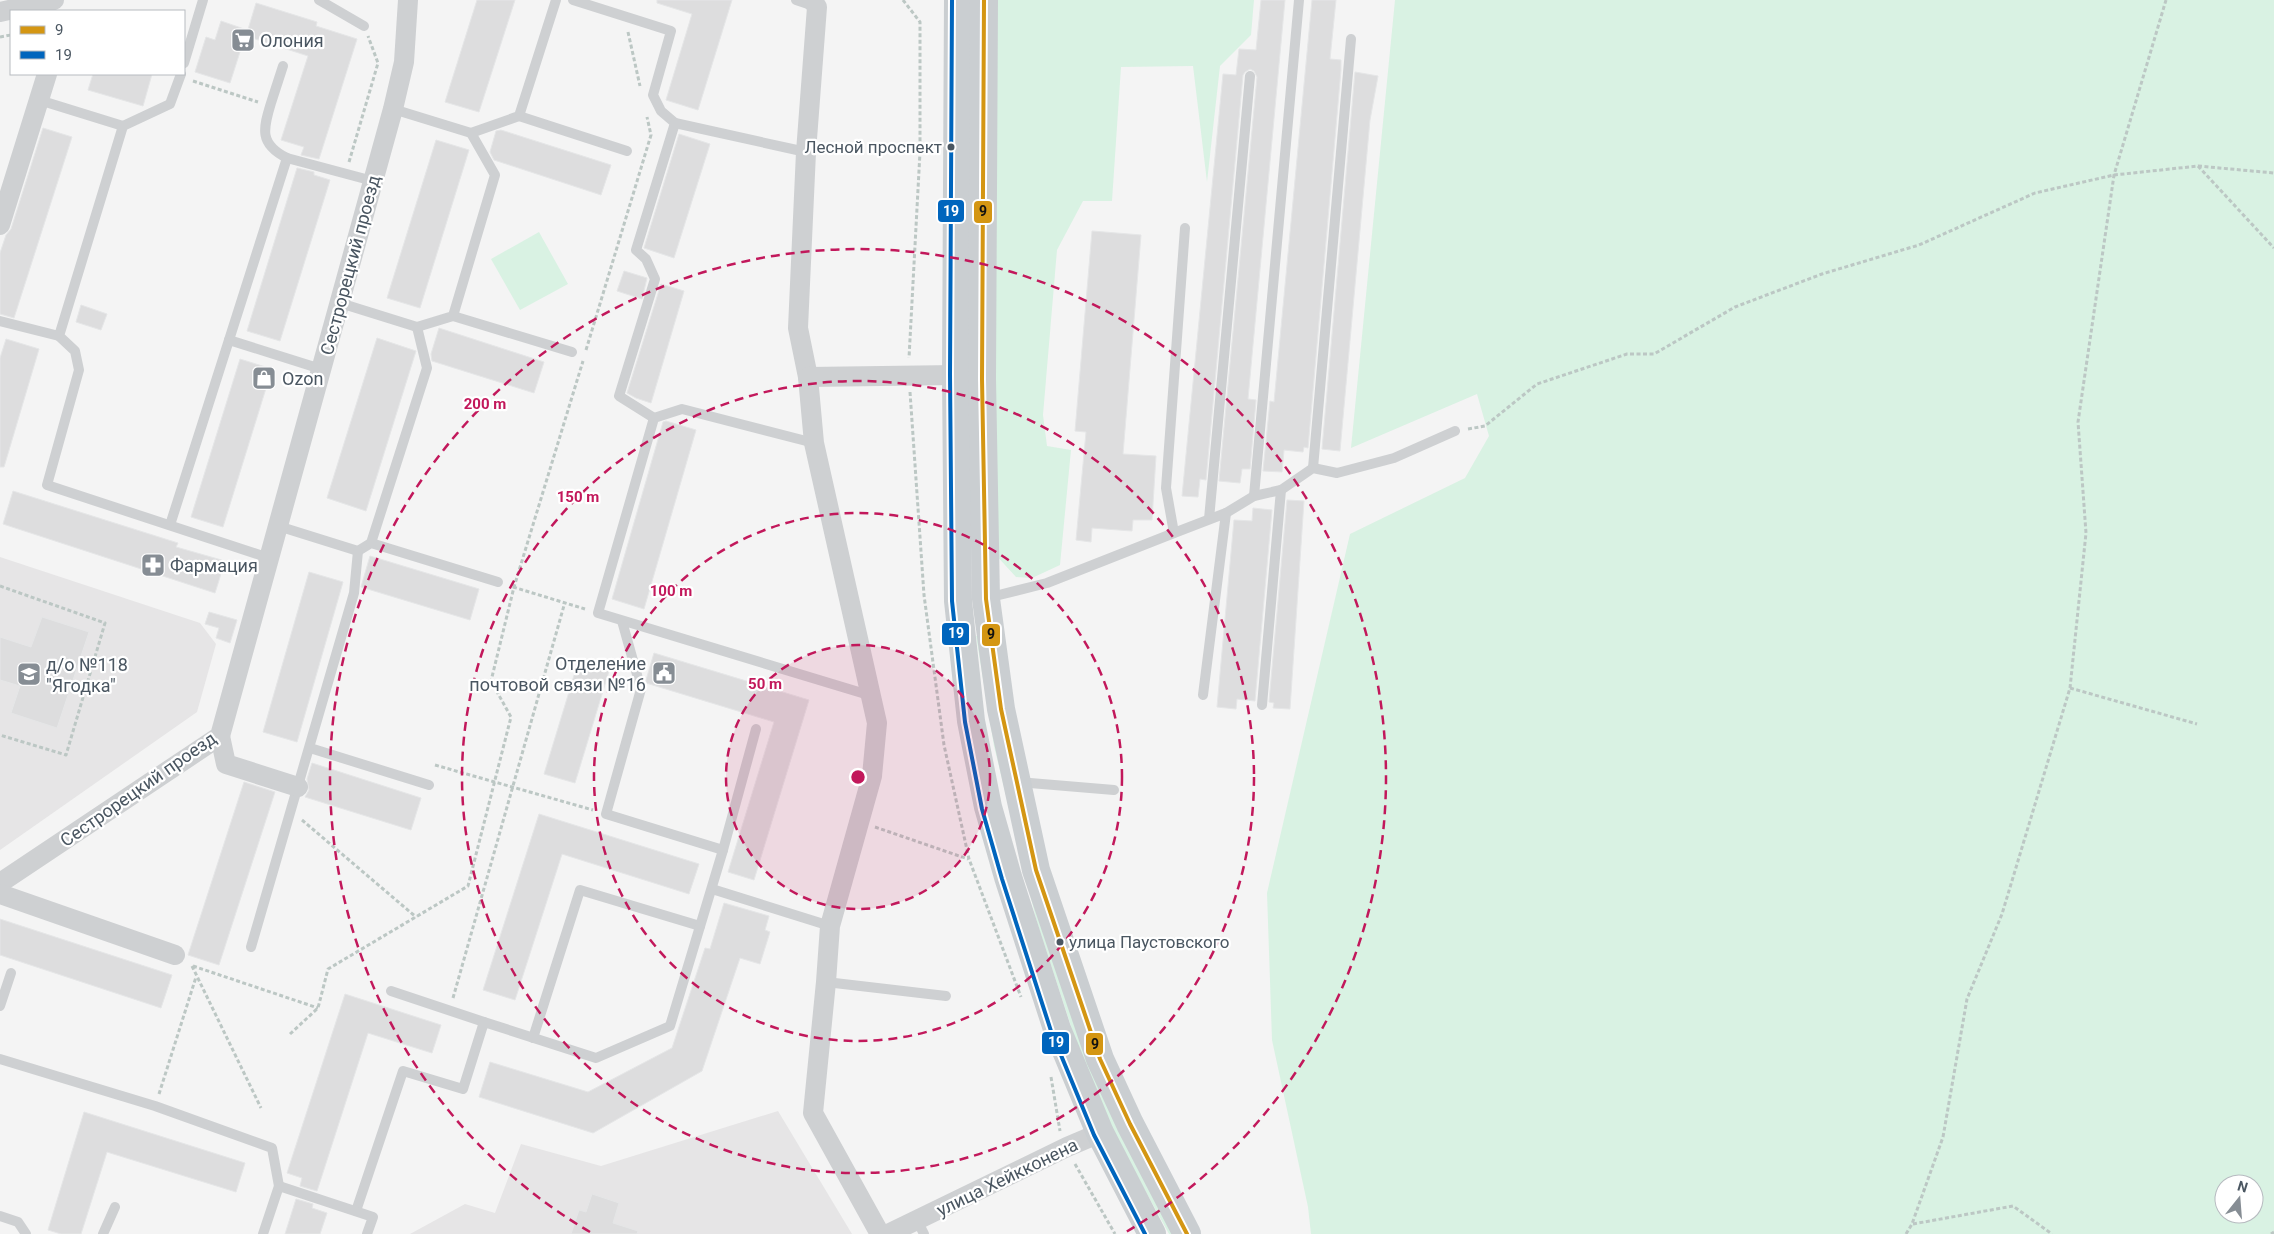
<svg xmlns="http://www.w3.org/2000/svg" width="2274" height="1234" font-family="Roboto,sans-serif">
<rect width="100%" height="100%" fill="#f4f4f4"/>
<g fill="#e6e5e6">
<polygon points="0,557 200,623 216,644 197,712 0,850"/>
<polygon points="778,1111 852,1234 410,1234 465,1204 495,1213 521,1144 601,1166"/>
</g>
<g fill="#d9f2e3" fill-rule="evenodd">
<polygon points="997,0 1254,0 1251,35 1220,66 1207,182 1193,66 1121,67 1112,201 1083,201 1057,250 1043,415 1047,446 1071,450 1060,565 1032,578 1016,577 994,553 995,109"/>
<path d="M1395 0H2274V1234H1311L1308 1207 1272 1040 1267 893 1350 534 1465 478 1489 436 1477 394 1351 448ZM2224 1184H2254V1214H2224Z"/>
<polygon points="539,232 568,284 520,310 491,259"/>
<polygon points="976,636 982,636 1000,742 1176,1234 1169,1234 1112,1130 1084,1066 1036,919 994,746"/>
</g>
<g fill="#ddddde" stroke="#e5e6e7">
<polygon points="477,0 515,0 479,112 445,102"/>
<polygon points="657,0 732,0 698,110 666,100 692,14 657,3"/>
<polygon points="1261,0 1285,0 1248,399 1256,400 1250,469 1242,469 1240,483 1219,481 1257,77 1254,71 1250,69 1245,72 1243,75 1206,480 1200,479 1198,497 1182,496 1223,74 1236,75 1239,49 1256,50"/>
<polygon points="1312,0 1336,0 1330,59 1341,60 1341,70 1308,448 1304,447 1303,452 1284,450 1282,472 1263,471 1270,401 1274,402"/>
<polygon points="256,3 317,22 316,26 357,39 319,159 301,155 304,147 281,140 308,56 246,36"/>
<polygon points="221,21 247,30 230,83 195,72 206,37 215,40"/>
<polygon points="1355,72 1378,76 1370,120 1340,451 1322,449"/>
<polygon points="93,74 152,74 143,106 88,90"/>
<polygon points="43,128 72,137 14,318 0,314 0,253 6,235 11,229"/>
<polygon points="501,130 611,165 601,195 494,160 490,152 496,131"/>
<polygon points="679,134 710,144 674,258 644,248"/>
<polygon points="436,140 469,150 420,308 387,298"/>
<polygon points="297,168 314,172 314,175 330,180 280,341 247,331"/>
<polygon points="1092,231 1141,235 1123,454 1156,456 1152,520 1133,520 1132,531 1092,528 1091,542 1076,540 1086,432 1075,431"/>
<polygon points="624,271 647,278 642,299 617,291"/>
<polygon points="661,284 684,291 651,403 636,398 627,393"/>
<polygon points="81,305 107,314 101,330 76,322"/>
<polygon points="439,328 544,362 534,393 432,361 431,354"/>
<polygon points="377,338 416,351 366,511 327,498"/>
<polygon points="6,339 39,349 4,467 0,467 0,358"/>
<polygon points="240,359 272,369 223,527 191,517"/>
<polygon points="666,421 696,430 644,609 612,599 663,422"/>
<polygon points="13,491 178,543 176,547 225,561 215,593 3,524"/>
<polygon points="1287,500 1304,501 1290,709 1273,708 1274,703 1269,702"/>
<polygon points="1253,508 1272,510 1255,701 1237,699 1236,709 1217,707 1234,520 1252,521"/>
<polygon points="370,556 479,589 470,620 361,587"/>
<polygon points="309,572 343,582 297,742 263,732"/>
<polygon points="209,612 237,620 230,643 216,638 219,628 205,624"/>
<polygon points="42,617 89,632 57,728 11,713 20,686 0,680 0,637 31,647"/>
<polygon points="654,653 809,700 754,880 728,872 774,722 646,683 646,680"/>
<polygon points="579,659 610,668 575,783 544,774"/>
<polygon points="312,763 421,798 411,830 305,797 309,790 307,779"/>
<polygon points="244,782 275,792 219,965 188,955"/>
<polygon points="539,814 699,864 689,894 562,854 515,1000 483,990"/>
<polygon points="724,903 769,916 765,930 770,932 760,964 740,958 702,1071 593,1133 479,1097 490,1062 588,1092 672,1048 705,948 710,949"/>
<polygon points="0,919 172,975 161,1008 0,955"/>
<polygon points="345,994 441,1025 432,1053 368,1033 317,1191 300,1186 302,1178 287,1173"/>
<polygon points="84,1112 245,1163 236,1192 107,1152 81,1234 61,1234 48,1230"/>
<polygon points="592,1194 619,1203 613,1223 638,1231 637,1234 571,1234 579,1210 586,1212"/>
<polygon points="296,1199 313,1204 312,1208 327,1213 320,1234 285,1234"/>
</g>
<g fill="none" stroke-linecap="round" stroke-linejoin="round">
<g stroke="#bcc7c4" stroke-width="3" stroke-dasharray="4 2.5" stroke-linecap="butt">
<polyline points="903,0 920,22 920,152 909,358"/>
<polyline points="628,32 640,86"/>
<polyline points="0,37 11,35"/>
<polyline points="193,81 258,102"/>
<polyline points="349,162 378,63 368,36"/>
<polyline points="2198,166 2274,248"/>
<polyline points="586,350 651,135 647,117"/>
<polyline points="910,392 924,595 944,745 969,859 1021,997"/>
<polyline points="1468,429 1485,426 1537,384 1627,354 1654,354 1735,307 1822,274 1919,245 2035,193 2114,175 2198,166 2274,173"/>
<polyline points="0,586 105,623 66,755 0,735"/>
<polyline points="513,587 585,609"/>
<polyline points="2070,688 2197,724"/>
<polyline points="435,765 593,810"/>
<polyline points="302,820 416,917"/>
<polyline points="875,827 968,859"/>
<polyline points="192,966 261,1108"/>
<polyline points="193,966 318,1008"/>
<polyline points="453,998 565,602"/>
<polyline points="290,1034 318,1008 328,969 468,886 511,717 491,681 514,587 583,361"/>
<polyline points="1051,1077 1060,1131"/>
<polyline points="159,1094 196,977"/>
<polyline points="1075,1164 1115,1234"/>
<polyline points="1913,1224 2013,1206 2052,1234"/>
<polyline points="1906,1234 1912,1224 1943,1137 1967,999 2002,914 2070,688 2086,533 2078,422 2114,175 2166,0"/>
<polyline points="2271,1234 2274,1232"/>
</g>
<g stroke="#ced0d2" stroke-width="10">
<polyline points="319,0 364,26"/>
<polyline points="573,0 671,31 653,95 661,111 675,123 636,250 646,259 655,279 619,396 654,418"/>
<polyline points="796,0 814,6"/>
<polyline points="184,63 203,0"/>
<path d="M283 66C279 78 275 91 271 103 263 129 259 144 287 158L229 340 321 369"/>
<polyline points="181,74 170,104 123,126 59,336 75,351 79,370 47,485 269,558"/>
<polyline points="39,100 123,126"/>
<polyline points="393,109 471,133"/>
<polyline points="519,116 627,151"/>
<polyline points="675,123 806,152"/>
<polyline points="287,158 373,181"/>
<polyline points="340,303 417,327"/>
<polyline points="453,316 572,352"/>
<polyline points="0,321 59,336"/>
<polyline points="814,443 682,409 654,418 598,613 872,696"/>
<polyline points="1313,468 1351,39"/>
<polyline points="1254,496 1299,0"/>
<polyline points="1209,519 1250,76"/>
<polyline points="170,525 229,340"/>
<polyline points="278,526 358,551 371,543 498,582"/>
<polyline points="1174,533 1166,488 1185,228"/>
<polyline points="371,543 427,368 417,327 453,316 495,175 471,133 519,116 556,0"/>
<polyline points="987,598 1047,583 1174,533 1226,513 1254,496 1281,490 1313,468 1337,473 1394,458 1455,431"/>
<polyline points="622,621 641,689 606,814 723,850"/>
<polyline points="1203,695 1226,513"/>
<polyline points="1262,705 1281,490"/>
<polyline points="310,748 429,785"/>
<polyline points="1018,782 1114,790"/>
<polyline points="712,889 830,926"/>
<polyline points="251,947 354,593 358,551"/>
<polyline points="826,982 946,996"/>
<polyline points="391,991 484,1022"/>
<polyline points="0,1006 11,973"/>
<polyline points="533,1038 580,890 700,926"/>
<polyline points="0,1059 155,1106 272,1148 279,1186"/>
<polyline points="356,1211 403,1071 463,1089 484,1022 596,1058 670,1026 723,850 756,729"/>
<polyline points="0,1216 18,1222 26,1234"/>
<polyline points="917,1220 924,1234"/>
<polyline points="103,1234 115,1207"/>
<polyline points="263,1234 279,1186 373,1217 367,1234"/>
</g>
<g stroke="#ced0d2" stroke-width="20">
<polyline points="812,0 817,7 806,152 798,328 808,377 814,443 877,723 872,776 830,926 826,982 813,1113 880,1234"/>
<polyline points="0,12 54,0"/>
<polyline points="0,225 47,74"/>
<polyline points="808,377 956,375"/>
<polyline points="220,736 226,764 298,787"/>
<polyline points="0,883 220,736 393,109 404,62 408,0"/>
<polyline points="0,894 175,955"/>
<polyline points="888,1234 1067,1147 1100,1133"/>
</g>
<g stroke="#caced1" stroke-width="28">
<polyline points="958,0 956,375 958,601 971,721 988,807 1008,877 1057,1029 1100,1133 1152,1234"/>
<polyline points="984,0 982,379 986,599 1001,709 1036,870 1100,1059 1130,1124 1187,1234"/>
</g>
<g stroke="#fff" stroke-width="8">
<polyline id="bus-1" points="984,0 982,379 986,599 1001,709 1036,870 1100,1059 1130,1124 1187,1234"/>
</g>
<g stroke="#fff" stroke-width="8">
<polyline id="bus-2" points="952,0 950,375 952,601 965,722 982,809 1002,879 1051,1031 1094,1135 1145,1234"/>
</g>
<use href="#bus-1" stroke="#d49613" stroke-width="4"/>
<use href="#bus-2" stroke="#0065bd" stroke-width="4"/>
</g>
<circle cx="858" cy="777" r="132" fill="#c2185b" fill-opacity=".12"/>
<g fill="none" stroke="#c2185b" stroke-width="2.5" stroke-dasharray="9 6">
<circle cx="858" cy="777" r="132"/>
<circle cx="858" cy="777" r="264"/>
<circle cx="858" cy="777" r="396"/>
<path d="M590 1232A528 528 0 1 1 1126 1232"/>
</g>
<defs>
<g id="supermarket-square" transform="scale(1.25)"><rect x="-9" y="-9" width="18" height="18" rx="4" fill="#868d94" stroke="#fff"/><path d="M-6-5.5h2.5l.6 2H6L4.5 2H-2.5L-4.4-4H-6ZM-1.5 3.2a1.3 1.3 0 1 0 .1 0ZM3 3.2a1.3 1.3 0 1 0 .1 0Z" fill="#fff"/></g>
<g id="shop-square" transform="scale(1.25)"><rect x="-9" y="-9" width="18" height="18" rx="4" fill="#868d94" stroke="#fff"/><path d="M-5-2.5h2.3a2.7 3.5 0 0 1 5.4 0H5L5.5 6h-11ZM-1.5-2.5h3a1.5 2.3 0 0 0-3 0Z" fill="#fff"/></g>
<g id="pharmacy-square" transform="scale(1.25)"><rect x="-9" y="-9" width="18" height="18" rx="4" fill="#868d94" stroke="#fff"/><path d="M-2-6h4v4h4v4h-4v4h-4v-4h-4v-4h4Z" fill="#fff"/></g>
<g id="civic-square" transform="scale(1.25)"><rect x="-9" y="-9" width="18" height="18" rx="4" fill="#868d94" stroke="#fff"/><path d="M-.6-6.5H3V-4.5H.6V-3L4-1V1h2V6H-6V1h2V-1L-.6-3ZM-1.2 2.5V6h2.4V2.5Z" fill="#fff"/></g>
<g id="school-square" transform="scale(1.25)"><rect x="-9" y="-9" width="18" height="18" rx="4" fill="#868d94" stroke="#fff"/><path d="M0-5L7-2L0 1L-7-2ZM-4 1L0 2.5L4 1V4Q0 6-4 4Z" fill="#fff"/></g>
</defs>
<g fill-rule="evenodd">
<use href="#supermarket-square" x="243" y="40"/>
<use href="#shop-square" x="264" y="378"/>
<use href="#pharmacy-square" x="153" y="565"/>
<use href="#civic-square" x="664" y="673"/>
<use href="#school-square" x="29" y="674"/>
</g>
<g fill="#4a5661" stroke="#fff" stroke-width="2">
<circle cx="951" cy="147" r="4.5"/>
<circle cx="1060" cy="942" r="4.5"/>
</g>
<g text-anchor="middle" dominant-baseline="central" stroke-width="4.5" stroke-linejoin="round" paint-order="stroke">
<g font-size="17" fill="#4a5661" stroke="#fff" text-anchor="end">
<text x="942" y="147">Лесной проспект</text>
<text x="1069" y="942" text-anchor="start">улица Паустовского</text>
</g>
<g font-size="18" fill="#4a5661" stroke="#fff" text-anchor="start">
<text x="260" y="40">Олония</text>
<text x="282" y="378">Ozon</text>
<text x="170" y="565">Фармация</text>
<text x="646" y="663" text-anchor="end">Отделение<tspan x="646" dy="21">почтовой связи №16</tspan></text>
<text x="46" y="664">д/о №118<tspan x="46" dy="21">"Ягодка"</tspan></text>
</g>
<g font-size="18" fill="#4a5661" stroke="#fff">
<text transform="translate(350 265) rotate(-75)">Сестрорецкий проезд</text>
<text transform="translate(138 789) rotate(-35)">Сестрорецкий проезд</text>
<text transform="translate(1007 1177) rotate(-26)">улица Хейкконена</text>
</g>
</g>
<circle cx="858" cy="777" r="8" fill="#c2185b" stroke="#fff" stroke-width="2.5"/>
<g font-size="15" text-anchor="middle" font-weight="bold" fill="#c2185b" stroke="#fff" stroke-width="4.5" stroke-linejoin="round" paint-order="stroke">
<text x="485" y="409">200 m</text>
<text x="578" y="502">150 m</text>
<text x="671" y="596">100 m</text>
<text x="765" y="689">50 m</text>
</g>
<g stroke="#fff" stroke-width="2">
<rect x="937" y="199" width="28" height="24" rx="5" fill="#0065bd"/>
<rect x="973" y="200" width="20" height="24" rx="5" fill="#d49613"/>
<rect x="941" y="622" width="29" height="24" rx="5" fill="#0065bd"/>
<rect x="981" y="623" width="20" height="24" rx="5" fill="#d49613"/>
<rect x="1041" y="1031" width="29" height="24" rx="5" fill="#0065bd"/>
<rect x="1085" y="1032" width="19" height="24" rx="5" fill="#d49613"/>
</g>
<g font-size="14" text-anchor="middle" font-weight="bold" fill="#fff">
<text x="951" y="216">19</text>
<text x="956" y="638">19</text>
<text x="1056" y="1047">19</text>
</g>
<g font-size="14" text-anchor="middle" font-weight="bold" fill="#111">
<text x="983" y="216">9</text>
<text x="991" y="639">9</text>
<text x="1095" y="1049">9</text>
</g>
<rect x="10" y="10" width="175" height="65" fill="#ffffff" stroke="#b7bbc0"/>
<rect x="20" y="26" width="25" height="8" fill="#d49613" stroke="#b7bbc0"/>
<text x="55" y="35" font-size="15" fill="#4a5661">9</text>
<rect x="20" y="51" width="25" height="8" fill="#0065bd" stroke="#b7bbc0"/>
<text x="55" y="60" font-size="15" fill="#4a5661">19</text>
<g transform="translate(2239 1199) rotate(17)"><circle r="24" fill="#ffffff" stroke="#b7bbc0"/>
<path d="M0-4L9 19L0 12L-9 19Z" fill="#868d94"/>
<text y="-8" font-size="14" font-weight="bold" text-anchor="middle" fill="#4a5661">N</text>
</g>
</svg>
